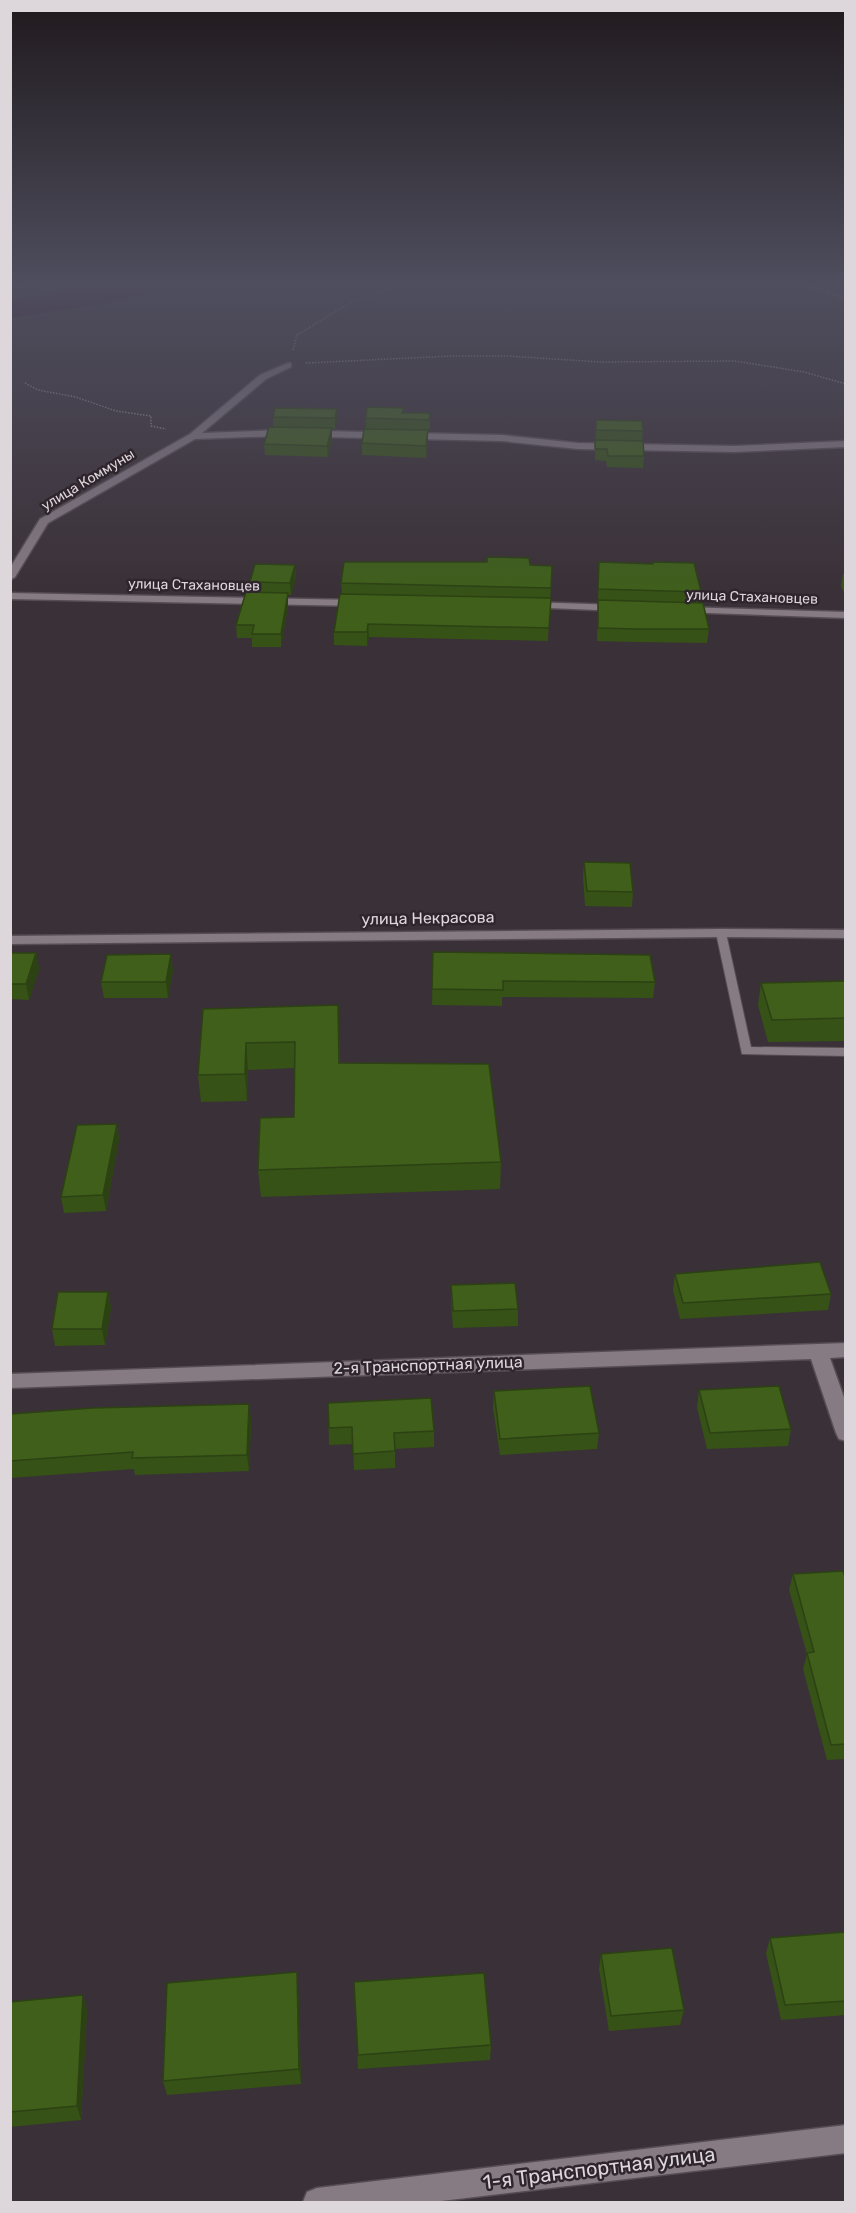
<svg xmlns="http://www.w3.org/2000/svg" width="856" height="2213" font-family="Rubik,sans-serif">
<rect width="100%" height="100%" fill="#3a3037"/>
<polygon fill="#2d0325" points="106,283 198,283 100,304 11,318 11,301"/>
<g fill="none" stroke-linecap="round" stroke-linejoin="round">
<g stroke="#564d53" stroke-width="2">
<polygon id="service" points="721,930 726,933 751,1047 846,1048 846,1056 742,1054 716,933"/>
</g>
<g stroke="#564d53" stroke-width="3">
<g id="minor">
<polygon points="288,363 291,363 291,367 266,379 202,433 280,430 502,435 578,443 734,446 846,441 846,447 734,452 578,449 502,441 280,436 195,439 48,523 15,577 10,580 10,568 40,519 190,434 260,375"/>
<polygon points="10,593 359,600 364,603 359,606 10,599"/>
<polygon points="529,602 620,605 625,608 620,611 525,607 524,605"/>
<polygon points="684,607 846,612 846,618 680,612 679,610"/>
<polygon points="721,929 846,930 846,938 721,937 10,944 10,936"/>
<polygon points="846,1343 846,1357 830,1358 846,1403 846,1441 839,1439 836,1433 811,1359 10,1388 10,1374"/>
<polygon points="846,2125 846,2153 433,2202 303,2202 307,2192 317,2188"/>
</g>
</g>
<g stroke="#564d53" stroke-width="3">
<polygon id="primary" points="27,283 27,285 10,288 10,284"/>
</g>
<g stroke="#92898f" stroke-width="1.5" stroke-dasharray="1.5 1.5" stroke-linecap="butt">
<polyline points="293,350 297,335 350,303 403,283"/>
<polyline points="306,363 452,356 507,356 601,362 735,361 804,372 846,384"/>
<polyline points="25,383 38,390 76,397 116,411 151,416 151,426 166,429"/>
</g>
<use href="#service" fill="#867a83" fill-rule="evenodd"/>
<use href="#minor" fill="#867a83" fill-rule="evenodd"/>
<use href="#primary" fill="#a37897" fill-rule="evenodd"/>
<g stroke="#92898f" stroke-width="2" stroke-dasharray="4.5 2" stroke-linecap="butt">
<polyline points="802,283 846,299"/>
<polyline points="839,283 846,285"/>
</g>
</g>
<g fill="#365217">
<polygon points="337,409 337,420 335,429 332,429 332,439 328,457 265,455 264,444 273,427 273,417"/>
<polygon points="404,413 430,413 430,425 429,431 428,431 428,442 426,458 362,455 362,443 366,429 366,418"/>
<polygon points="596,420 643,431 642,441 644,456 643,468 607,467 606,461 595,460"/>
<polygon points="599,562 701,592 700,603 709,629 707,643 635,642 597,641"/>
<polygon points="295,565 296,578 291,595 288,595 288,606 281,647 252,647 252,638 237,638 236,625 250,592 250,582"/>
<polygon points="530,565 552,566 548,641 369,637 367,646 334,645 334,632 342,594 341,583"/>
<polygon points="843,574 846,574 846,598 841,586"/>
<polygon points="584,862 633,892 632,907 585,906 583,877"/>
<polygon points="433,952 655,982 653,998 502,997 502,1006 432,1005"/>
<polygon points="10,953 36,953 39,969 29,1000 10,999"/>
<polygon points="173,970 168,998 104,998 101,982"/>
<polygon points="846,981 846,1041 768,1042 758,1005 761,983"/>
<polygon points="338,1005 340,1063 501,1162 500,1189 261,1197 258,1170 294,1117 294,1068 248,1070 247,1101 201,1102 198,1075 203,1009"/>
<polygon points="117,1124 119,1140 106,1211 64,1213 61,1197"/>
<polygon points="675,1274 831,1294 828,1310 680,1319 673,1290"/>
<polygon points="451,1285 518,1309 518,1326 453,1328 451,1301"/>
<polygon points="108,1292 111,1308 105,1345 55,1346 52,1329"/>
<polygon points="699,1390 791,1429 788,1446 707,1449 697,1407"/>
<polygon points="494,1391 599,1433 597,1449 500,1455 493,1408"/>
<polygon points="328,1403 434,1431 434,1447 395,1449 395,1468 354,1470 353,1444 329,1445"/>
<polygon points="249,1404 251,1421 249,1471 135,1475 134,1469 10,1478 11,1414"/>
<polygon points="793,1574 846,1579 846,1759 827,1760 803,1669 807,1654 789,1590"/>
<polygon points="846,1932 846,2015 781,2020 766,1953 770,1938"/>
<polygon points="601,1954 684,2010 680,2025 609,2031 599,1969"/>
<polygon points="297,1972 298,1987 301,2084 167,2095 163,2081"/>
<polygon points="354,1982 491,2045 490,2060 358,2069"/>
<polygon points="83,1995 87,2010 81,2120 10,2127 10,2002"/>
</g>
<g fill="#2c4213">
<polygon points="337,409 337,420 335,429 335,418"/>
<polygon points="332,428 332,439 328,457 327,446"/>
<polygon points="428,430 428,442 426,458 426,446"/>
<polygon points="295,565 296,578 291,595 290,583"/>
<polygon points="288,593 288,606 281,647 281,634"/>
<polygon points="368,624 369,637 367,646 367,632"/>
<polygon points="36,953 39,969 29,1000 26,984"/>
<polygon points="171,954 173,970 168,998 166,982"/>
<polygon points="246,1043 248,1070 247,1101 245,1074"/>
<polygon points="117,1124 119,1140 106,1211 103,1195"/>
<polygon points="108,1292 111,1308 105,1345 102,1329"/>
<polygon points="249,1404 251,1421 249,1471 247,1455"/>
<polygon points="297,1972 298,1987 301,2084 299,2069"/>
<polygon points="83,1995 87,2010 81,2120 77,2106"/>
</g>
<g fill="#3f5f1b" stroke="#2c4213" stroke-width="1.5">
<polygon points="367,407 404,408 402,413 430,413 429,420 366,418"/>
<polygon points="275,408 337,409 335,418 273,417"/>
<polygon points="596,420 642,421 643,431 596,430"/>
<polygon points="269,427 332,428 327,446 264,444"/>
<polygon points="364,429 428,430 426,446 362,443"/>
<polygon points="595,440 643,441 644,456 608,456 607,449 595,449"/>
<polygon points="487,557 529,558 530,565 552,566 551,588 341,583 344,562 487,562"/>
<polygon points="599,562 653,564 653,562 694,563 701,592 598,589"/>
<polygon points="255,564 295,565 290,583 250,582"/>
<polygon points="246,592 288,593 281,634 252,634 254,625 236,625"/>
<polygon points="340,594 551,598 549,628 368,624 367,632 334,632"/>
<polygon points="598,600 703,603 709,629 636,629 598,628"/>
<polygon points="584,862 630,863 633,892 587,891"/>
<polygon points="433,952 650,955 655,982 503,981 503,990 432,989"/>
<polygon points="10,953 36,953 26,984 10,984"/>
<polygon points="171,954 166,982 101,982 107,955"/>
<polygon points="846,981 846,1018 772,1020 761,983"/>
<polygon points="338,1005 339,1063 489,1064 501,1162 258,1170 260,1118 294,1117 295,1042 246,1043 245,1074 198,1075 203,1009"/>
<polygon points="117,1124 103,1195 61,1197 77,1125"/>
<polygon points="820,1262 831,1294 683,1303 675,1274"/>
<polygon points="515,1283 518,1309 453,1311 451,1285"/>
<polygon points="58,1292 108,1292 102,1329 52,1329"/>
<polygon points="590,1386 599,1433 500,1439 494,1391"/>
<polygon points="779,1386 791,1429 710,1433 699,1390"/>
<polygon points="431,1398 434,1431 394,1433 395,1451 353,1454 352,1427 329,1428 328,1403"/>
<polygon points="249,1404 247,1455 132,1458 133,1452 10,1461 11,1414 93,1408"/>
<polygon points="843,1571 846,1579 846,1744 831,1745 807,1653 814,1652 793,1574"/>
<polygon points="846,1932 846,2001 785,2005 770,1938"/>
<polygon points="672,1948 684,2010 611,2016 601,1954"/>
<polygon points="297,1972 299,2069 163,2081 167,1983"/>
<polygon points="484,1973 491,2045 358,2055 354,1982"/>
<polygon points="83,1995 77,2106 10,2112 10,2002"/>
</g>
<linearGradient id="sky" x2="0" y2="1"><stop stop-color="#201a1e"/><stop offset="0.48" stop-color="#4f4e5e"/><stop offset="1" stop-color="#4f4e5e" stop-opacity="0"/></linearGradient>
<rect width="856" height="593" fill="url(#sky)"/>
<g text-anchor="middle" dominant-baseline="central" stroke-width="5" stroke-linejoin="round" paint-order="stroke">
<g font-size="14" fill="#ddd6db" stroke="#2f262d">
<text transform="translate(88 480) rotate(-31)">улица Коммуны</text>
<text transform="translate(194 585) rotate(1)">улица Стахановцев</text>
<text transform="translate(752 597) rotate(2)">улица Стахановцев</text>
</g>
<g font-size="16" fill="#ddd6db" stroke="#2f262d">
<text transform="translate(428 918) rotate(-1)">улица Некрасова</text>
<text transform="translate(428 1365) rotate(-2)">2-я Транспортная улица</text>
</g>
<g font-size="20" fill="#ddd6db" stroke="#2f262d">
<text transform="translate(599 2168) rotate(-7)">1-я Транспортная улица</text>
</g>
</g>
<rect width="856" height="2213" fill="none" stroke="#ddd6db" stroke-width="24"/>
</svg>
